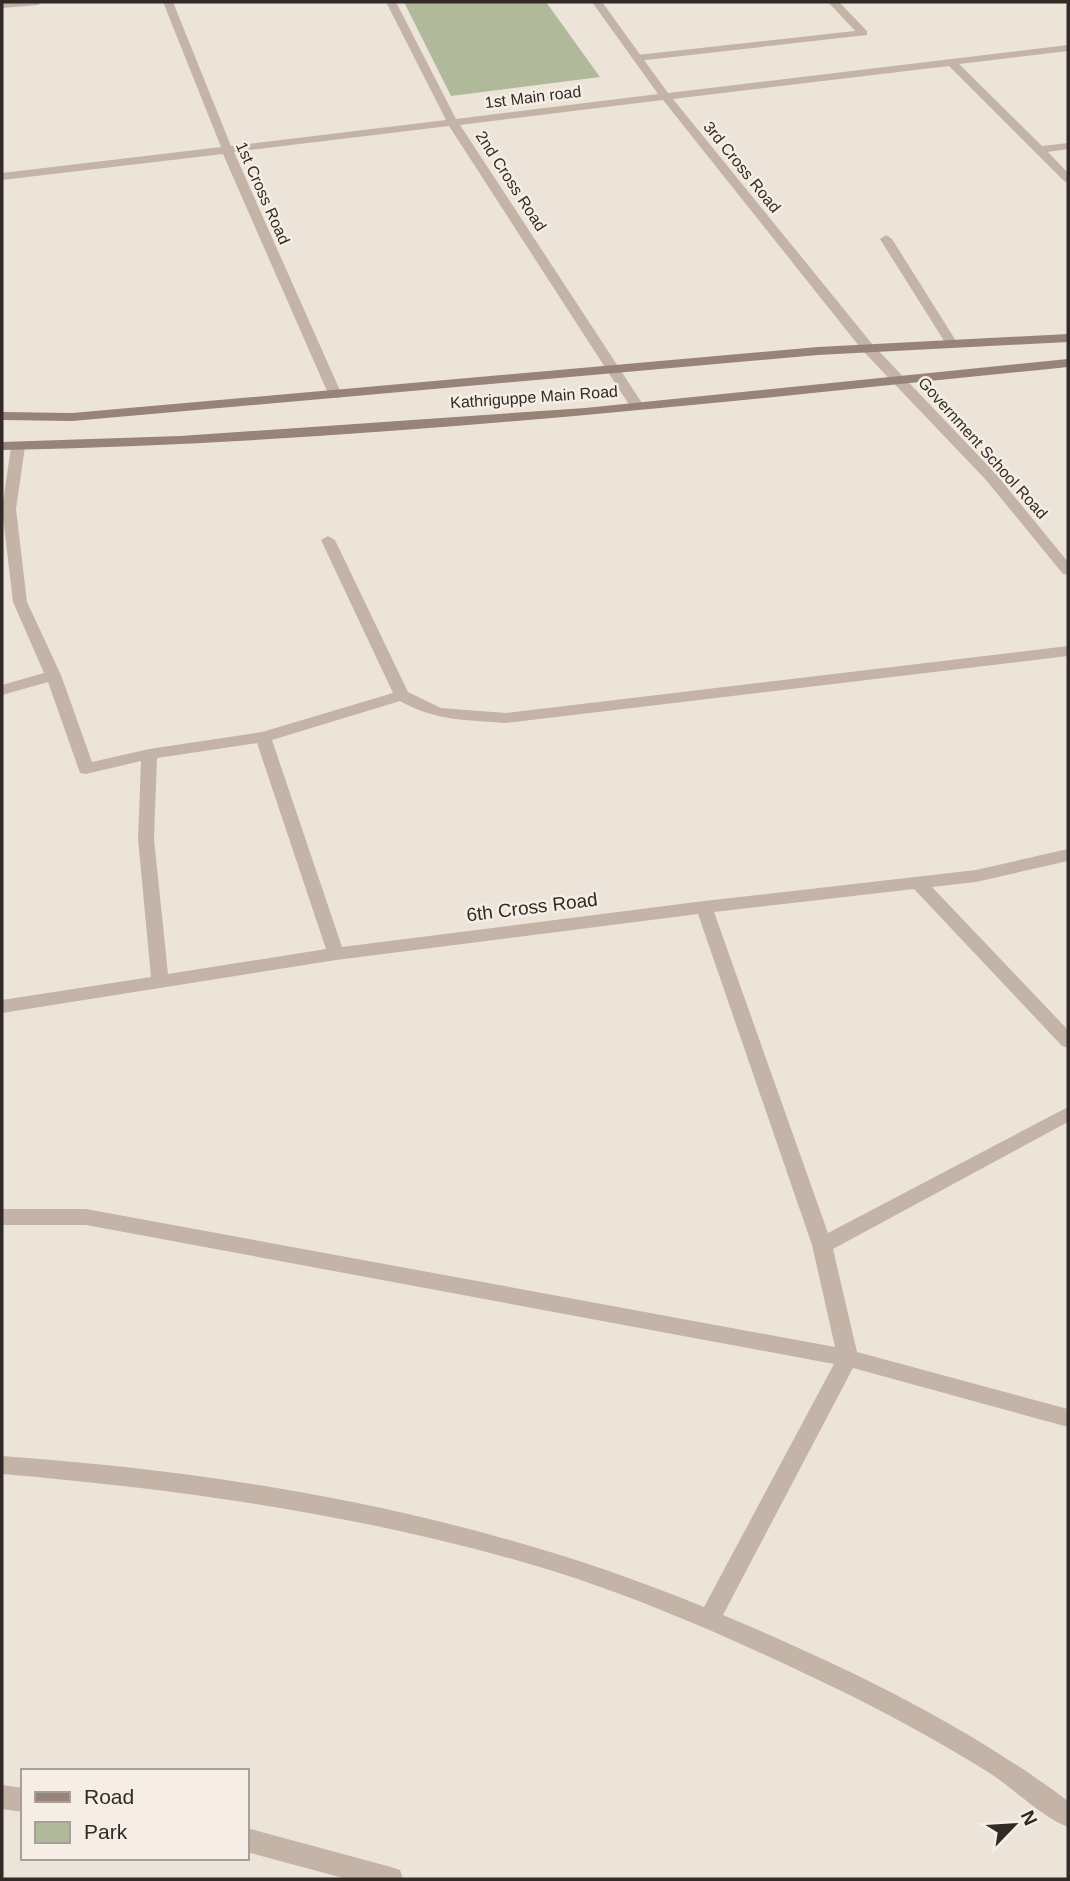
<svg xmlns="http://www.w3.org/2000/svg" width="1070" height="1881" font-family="Arial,sans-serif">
<rect width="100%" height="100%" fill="#ede4d9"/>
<polygon fill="#b0ba9b" points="404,2 546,2 600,77 451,96"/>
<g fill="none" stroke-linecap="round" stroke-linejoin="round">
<polygon fill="#c3b4a7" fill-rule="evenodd" points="863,30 867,31 867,35 637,61 632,58 637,55"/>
<g fill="#c3b4a7" fill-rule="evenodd">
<polygon points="2,2 43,2 38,5 2,8"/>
<polygon points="163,2 173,2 231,146 446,120 386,2 396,2 456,119 658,94 592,2 602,2 668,93 1068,45 1068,51 959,64 1042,146 1068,143 1068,149 1048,152 1068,173 1068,183 1064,181 949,66 673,99 873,345 996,474 1068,562 1068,575 1063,574 986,480 863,351 663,100 460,125 644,406 637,410 630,406 449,126 234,152 342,395 340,398 330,398 223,154 2,180 2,173 221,147"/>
<polygon points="828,2 839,2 867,31 867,35 859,35"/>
<polygon points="886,235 892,239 958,344 957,347 947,347 946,344 880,239"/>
<path d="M18 443 25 447 16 509 27 602 61 675 92 762 149 749 262 732 393 693 321 540 328 536 335 540 408 692 441 708 506 713 1068 646V656L506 723C466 720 435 721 400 701L272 740 342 947 704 901 976 870 1068 849V861L976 882 932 887 1068 1030V1048L1062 1046 914 889 714 912 828 1233 1068 1107V1122L833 1249 857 1352 1068 1409V1427L853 1368 723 1615C844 1666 962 1722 1068 1801V1827C1042 1817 1013 1788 988 1772 931 1737 873 1705 812 1677 728 1637 642 1599 553 1571 373 1516 189 1490 2 1474V1456C242 1473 480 1515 704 1607L834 1364 86 1225H2V1209H86L835 1347 812 1245 698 914 336 960 2 1013V1000L151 977 138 839 141 761 86 774 80 773 48 682 2 695V685L44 673 13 602 2 509 11 447ZM257 743 326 949 168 974 154 839 157 758Z"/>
<polygon points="2,1785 23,1788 23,1812 2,1809"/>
<polygon points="247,1828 391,1867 400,1870 403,1879 347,1879 247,1852"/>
</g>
<g fill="#978378" fill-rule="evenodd">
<polygon points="1068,334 1068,342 818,355 72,421 2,420 2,412 72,413 818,347"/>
<path d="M1068 359V367C713 403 358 443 2 450V442L180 436 585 408Z"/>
</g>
</g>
<g text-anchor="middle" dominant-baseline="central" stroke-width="5" stroke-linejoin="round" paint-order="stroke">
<g font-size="16" fill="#312a26" stroke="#f6eee4">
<text transform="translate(533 97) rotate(-7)">1st Main road</text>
<text transform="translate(742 167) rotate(51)">3rd Cross Road</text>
<text transform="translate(511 181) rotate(57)">2nd Cross Road</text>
<text transform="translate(263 193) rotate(66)">1st Cross Road</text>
<text transform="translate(534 397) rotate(-4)">Kathriguppe Main Road</text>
<text transform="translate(983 448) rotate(48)">Government School Road</text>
</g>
<g font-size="19" fill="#312a26" stroke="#f6eee4">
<text transform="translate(532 907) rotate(-7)">6th Cross Road</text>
</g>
</g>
<rect width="1070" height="1881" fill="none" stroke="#312a26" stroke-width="7"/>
<rect x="21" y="1769" width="228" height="91" fill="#f6eee4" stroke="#a7a098" stroke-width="2"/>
<rect x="35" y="1792" width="35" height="10" fill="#978378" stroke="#a7a098" stroke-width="2"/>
<text x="84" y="1804" font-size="21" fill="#312a26">Road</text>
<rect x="35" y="1822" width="35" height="21" fill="#b0ba9b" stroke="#a7a098" stroke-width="2"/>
<text x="84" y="1839" font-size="21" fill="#312a26">Park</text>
<g transform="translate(1014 1825) rotate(65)" stroke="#f6eee4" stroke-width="5" paint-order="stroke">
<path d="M0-5L12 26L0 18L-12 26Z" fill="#312a26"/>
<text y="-10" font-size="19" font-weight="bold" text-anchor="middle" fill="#312a26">N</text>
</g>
</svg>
